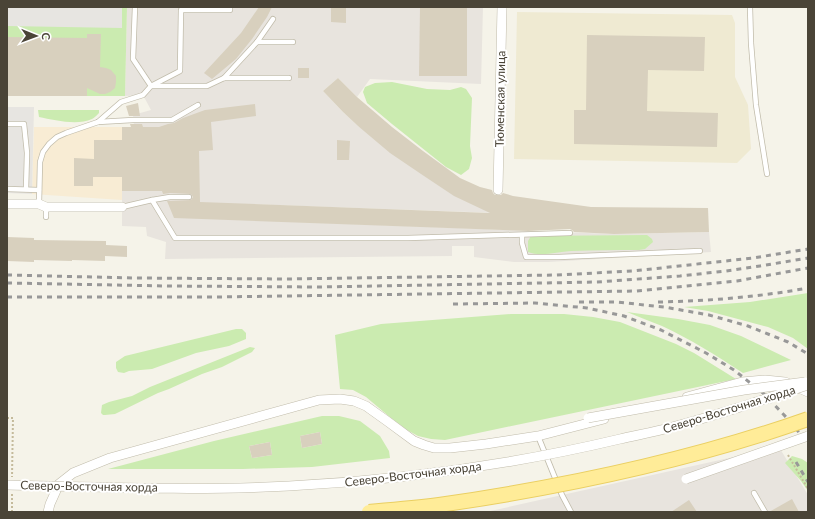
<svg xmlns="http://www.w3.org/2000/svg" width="815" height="519" font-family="Lato,sans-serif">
<rect width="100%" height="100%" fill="#f5f3e9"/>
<polygon fill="#f8ecd4" points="34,127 122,127 122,200 32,194"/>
<g fill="#e8e4de">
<polygon points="127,7 483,7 481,84 370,79 357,97 338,78 323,91 343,112 358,126 497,213 248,204 247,220 614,234 709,232 711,252 597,259 548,262 514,262 474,257 474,246 452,246 452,256 165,259 166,242 147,236 146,227 122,226 122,191 134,127 133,115 151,110 143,95 125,96"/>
<polygon points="779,447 808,495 808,512 486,512"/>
</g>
<polygon fill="#efead2" points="517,12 732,15 735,23 735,77 748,105 751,149 737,163 514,159"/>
<g fill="#cbebb0" fill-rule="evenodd">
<polygon points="7,7 127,7 125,96 7,96"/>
<polygon points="392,82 427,89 450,90 461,87 466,89 472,98 470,146 472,158 469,169 461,175 446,167 392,124 367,103 363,92 365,87 375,83"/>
<path d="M38 110H99V113C97 115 94 118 92 119 77 126 54 120 39 117Z"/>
<path d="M647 235 652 239 653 242 645 249 639 250C617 250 594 250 571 251 557 252 541 257 528 252V241L531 236Z"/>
<polygon points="808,293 808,349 793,338 768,327 708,311 684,307 750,302"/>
<path d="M627 312 678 319 710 325 741 336 791 360 743 373C717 356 690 339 662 326 650 321 638 317 627 312Z"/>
<polygon points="511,314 564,314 593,317 620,322 676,344 694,353 736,379 445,440 431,439 418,436 407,430 391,418 366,397 353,390 340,389 335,335 381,324"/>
<polygon points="236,329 242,329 246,333 246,339 229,346 196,353 152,369 129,371 124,373 118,372 116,368 116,362 125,356"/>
<polygon points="250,347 255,348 252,352 222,367 202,374 169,389 158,393 115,414 105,415 103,415 101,413 102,405 109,402 132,396 150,387"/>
<path d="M322 416H339L360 421 380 436 389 451 390 458 312 467 243 469H108L214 441ZM320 432 322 444 302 448 300 436ZM270 442 272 455 252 458 249 446Z"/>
<polygon points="792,456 802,459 808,463 808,491 801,481 785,463"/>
</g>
<g fill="#e7e5e1">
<polygon points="7,7 122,7 122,28 7,26"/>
<polygon points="7,107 34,107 32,194 7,193"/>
</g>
<g fill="#d8d0be">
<polygon points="259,7 272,7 267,17 252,39 236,59 212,79 204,73 241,33"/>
<polygon points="331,7 346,7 346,23 331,22"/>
<polygon points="420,7 467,7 467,76 419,76"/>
<polygon points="87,34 101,34 100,67 106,68 111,70 116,76 116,82 115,88 110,92 105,94 100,94 87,88 87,96 7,96 7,37 87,38"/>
<polygon points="587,35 705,37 704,71 648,70 647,111 718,113 717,147 574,144 574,110 586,110"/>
<rect x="298" y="68" width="11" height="10"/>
<polygon points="338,78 357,97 392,127 423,151 460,178 480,187 492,190 493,193 495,195 501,195 503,193 513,196 591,207 708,208 709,232 614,234 574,232 572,230 570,229 528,231 174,218 167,201 191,200 193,197 191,194 170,193 163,194 162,191 122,191 122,177 93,177 93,186 74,186 74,158 94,159 94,140 122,140 122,127 131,127 130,124 142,124 143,127 159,127 168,124 174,123 183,118 205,110 255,104 256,116 211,122 213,150 199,151 200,202 490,213 454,196 421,174 390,153 358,126 343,112 323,91"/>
<polygon points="138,103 140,116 129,116 126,106"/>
<polygon points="337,140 350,141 349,160 337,160"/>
<polygon points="7,237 34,238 34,240 106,241 106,245 127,246 127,257 105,256 105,261 72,260 72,261 34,260 34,262 7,261"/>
<polygon points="320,432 322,444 302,448 300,436"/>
<polygon points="270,442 272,455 252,458 249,446"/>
<polygon points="792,499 799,512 769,512"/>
<polygon points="689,500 697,512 671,512"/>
</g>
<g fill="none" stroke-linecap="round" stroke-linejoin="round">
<g stroke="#c1bcab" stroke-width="6">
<g id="lane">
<polyline points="135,7 133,59 151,86 180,71 181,10 230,10 230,7"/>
<polyline points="750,7 751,43 756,105 767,174"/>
<polyline points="257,42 293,42"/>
<polyline points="224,78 257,42 273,19"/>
<polyline points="98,122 133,120 172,120 198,105"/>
<polyline points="7,124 24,124 27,153 26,189"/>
<polyline points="7,189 39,190"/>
<polyline points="152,200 175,238 408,238 570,233"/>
<polyline points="39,204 40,162 43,152 49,144 57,137 66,133 98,122 121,102 143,95 151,86 207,86 224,78 289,78"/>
<polyline points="122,207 152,200 170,197 189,197"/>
<polyline points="46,217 46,207"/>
<polyline points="522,235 522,243 526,257 559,257 700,251"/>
<polyline points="538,436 562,495 571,512"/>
<polyline points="754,493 765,512"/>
</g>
</g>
<g stroke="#c1bcab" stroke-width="10">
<g id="street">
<polyline points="498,190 502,7"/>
<polyline points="7,204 39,204 46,207 122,207"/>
<polyline points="687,397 742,382 765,380 785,382 808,392"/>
<polyline points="48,512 50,504 59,484 73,473 110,458 319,400 340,399 354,401 366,406 387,421 414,441 424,445 434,448 450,448 486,444 538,436 604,419"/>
</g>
</g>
<g stroke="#c4ba9b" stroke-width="2" stroke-dasharray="2 2" stroke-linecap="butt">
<polyline points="7,418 13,418 12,477"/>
<polyline points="788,455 808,489"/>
<polyline points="12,512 12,493"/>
</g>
<use href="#lane" stroke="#fff" stroke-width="4.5"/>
<use href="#street" stroke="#fff" stroke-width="9"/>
<g stroke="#989898" stroke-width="3" stroke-dasharray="5 5" stroke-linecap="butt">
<polyline points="7,275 135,278 286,279 556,275 633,271 753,258 808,249"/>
<polyline points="7,283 168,286 319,287 597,282 680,276 726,271 760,266 808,258"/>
<polyline points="7,297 214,297 636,291 737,281 808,268"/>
<polyline points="579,302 616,302 664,307 709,315 748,326 788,342 808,354"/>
<path d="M658 302C709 301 758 297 808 288"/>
<polyline points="453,304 535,303 587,308 624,316 661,330 706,353 734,370 763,393 786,417 808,443"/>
<polyline points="796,462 808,482"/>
</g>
<g stroke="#c1bcab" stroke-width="10" stroke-linecap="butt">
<g id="street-bridge">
<polyline points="588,418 744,390 805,382"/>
<polyline points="686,479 808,436"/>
<path d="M7 485C101 487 195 491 289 486 400 480 511 465 620 439 637 435 655 432 672 427 718 415 763 400 808 385"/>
</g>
</g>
<g stroke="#eacf62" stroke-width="16" stroke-linecap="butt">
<path id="primary-bridge" d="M369 512C392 510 416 508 439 505 564 487 689 461 808 419"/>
</g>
<use href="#street-bridge" stroke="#fff" stroke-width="9"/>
<use href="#primary-bridge" stroke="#ffec98" stroke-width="14"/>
</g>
<g text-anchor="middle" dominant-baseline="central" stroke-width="4" stroke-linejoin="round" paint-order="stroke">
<g font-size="12" fill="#4a4437" stroke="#fff">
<text transform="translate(500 99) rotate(-89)">Тюменская улица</text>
<text transform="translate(729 409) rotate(-17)">Северо-Восточная хорда</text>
<text transform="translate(413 474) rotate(-7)">Северо-Восточная хорда</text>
<text transform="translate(89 486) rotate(1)">Северо-Восточная хорда</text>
</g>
</g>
<rect width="815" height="519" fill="none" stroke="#4a4437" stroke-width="16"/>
<g transform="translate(36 36) rotate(91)" stroke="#ffffff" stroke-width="3" paint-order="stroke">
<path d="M0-3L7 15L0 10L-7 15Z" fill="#4a4437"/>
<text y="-6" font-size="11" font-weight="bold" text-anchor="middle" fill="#4a4437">С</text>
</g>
</svg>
